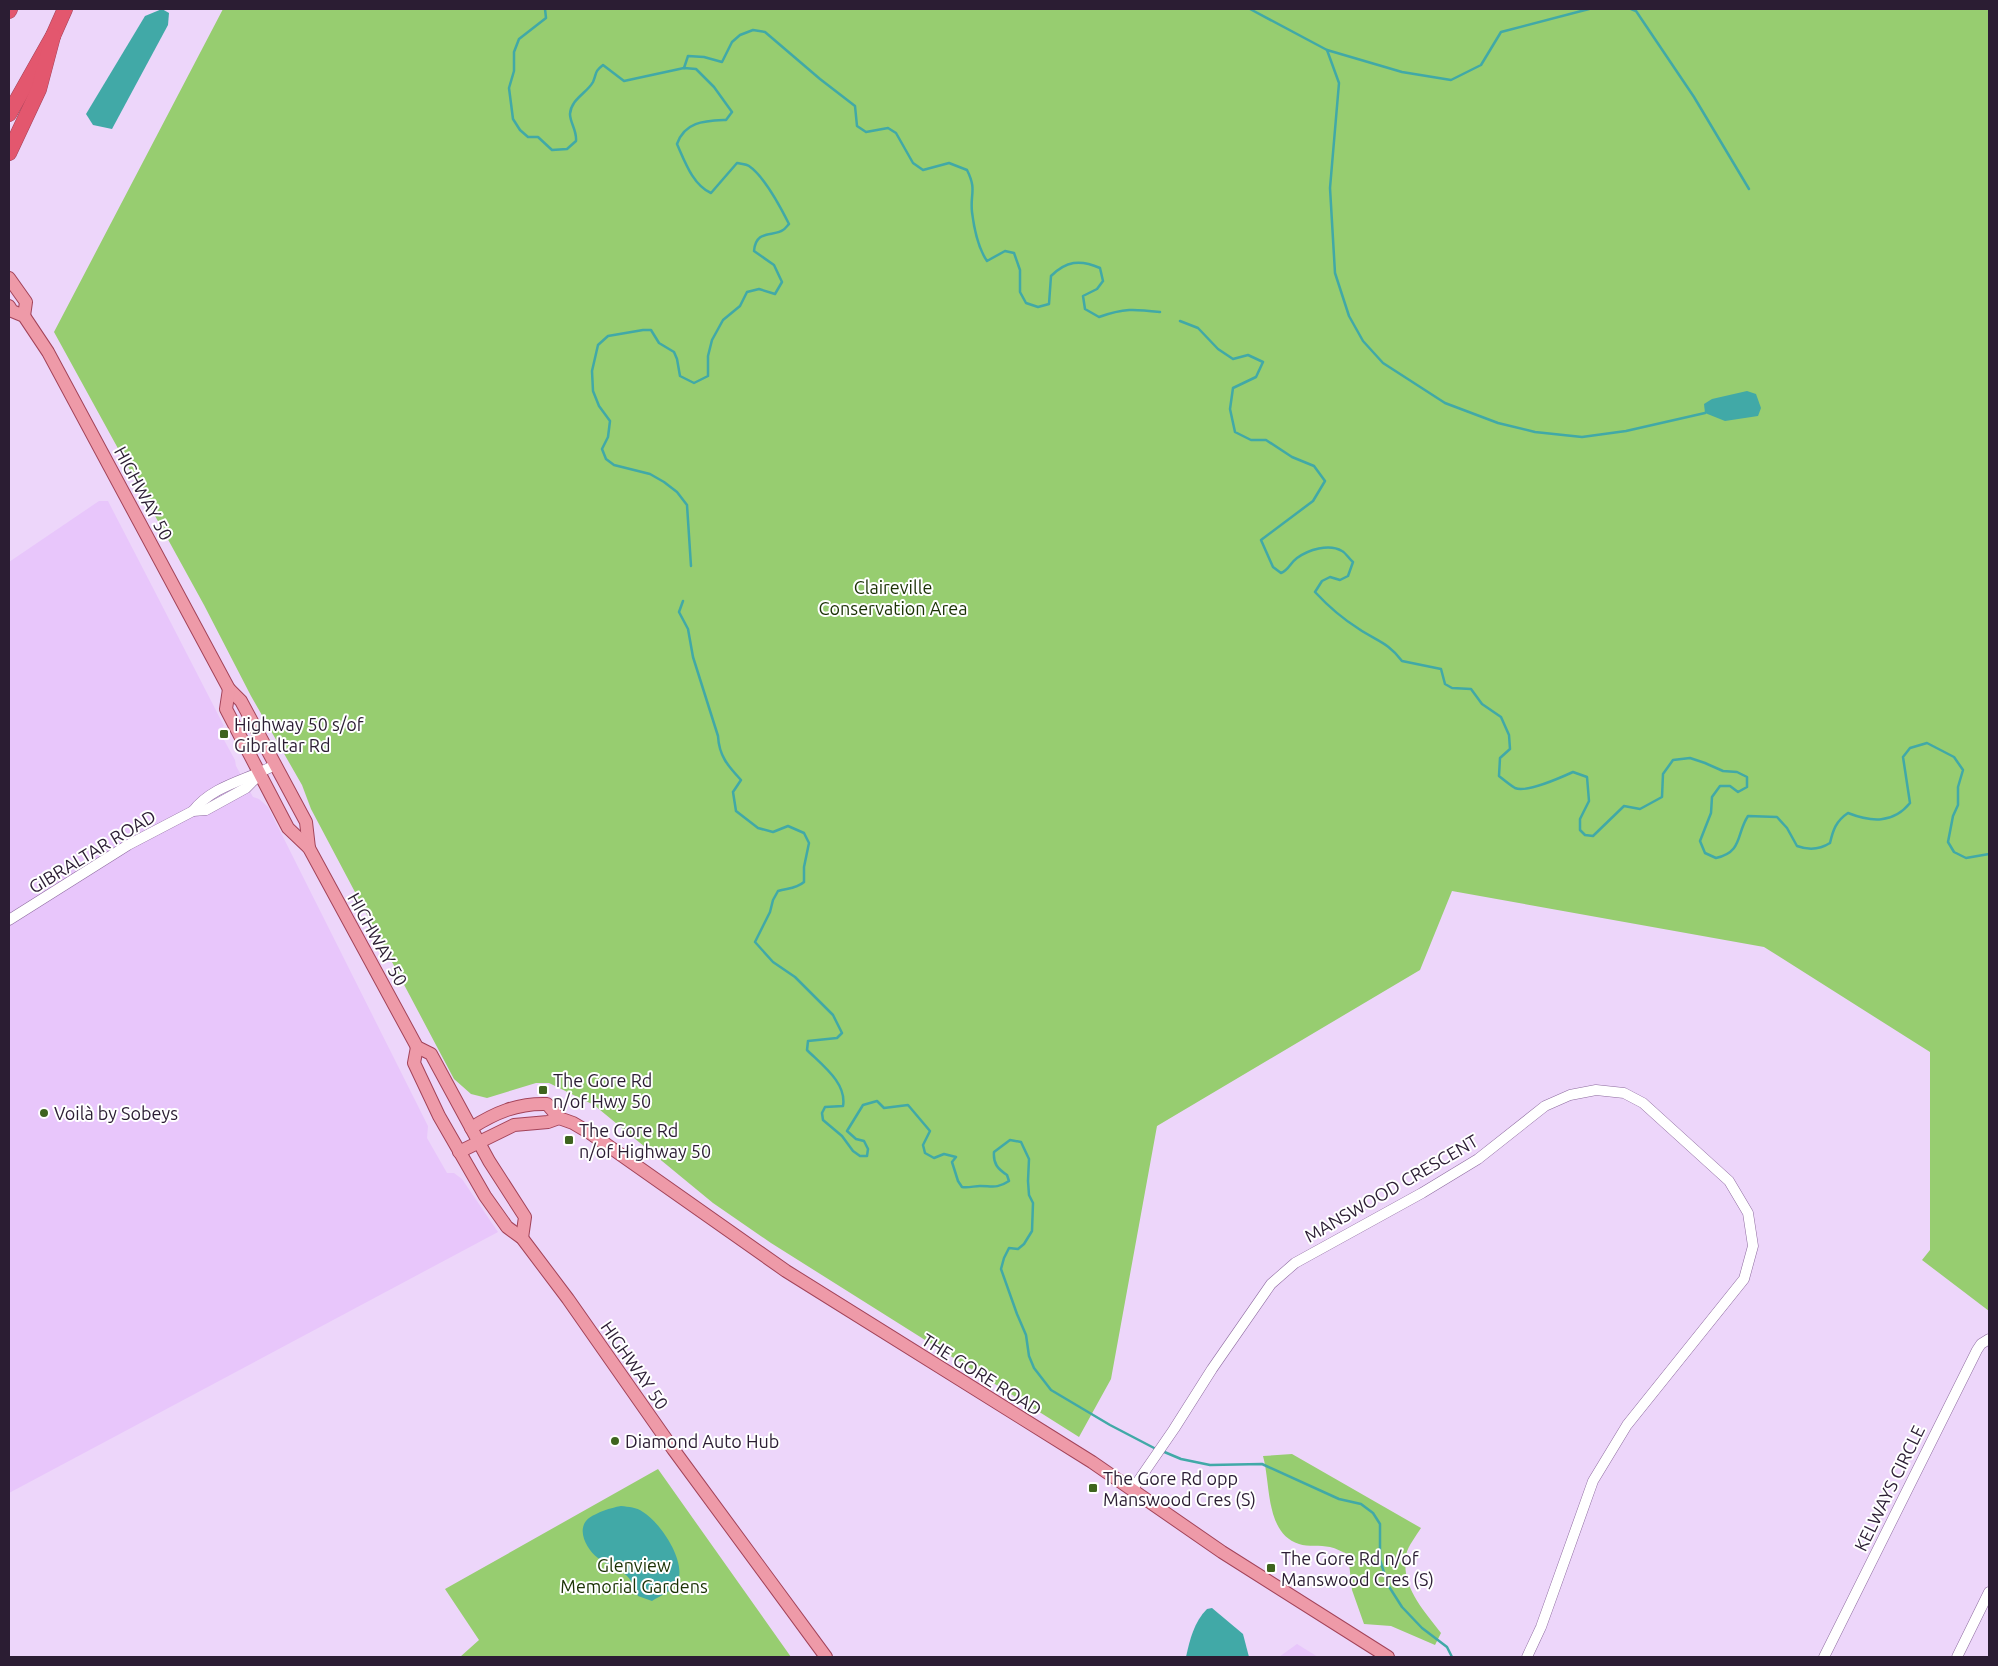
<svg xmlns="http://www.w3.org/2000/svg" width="1998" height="1666" font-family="Ubuntu,sans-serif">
<rect width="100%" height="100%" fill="#edd6fa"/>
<g fill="#e8c6fb">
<polygon points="99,501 108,501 153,588 224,726 218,729 235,760 236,766 253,797 259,799 268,807 428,1126 427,1138 447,1173 454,1173 462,1179 498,1232 9,1493 9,562"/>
<polygon points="1297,1644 1318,1657 1279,1657"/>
</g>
<g fill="#97cd70">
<polygon points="223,9 1989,9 1989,1311 1922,1260 1930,1250 1930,1052 1764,947 1452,891 1420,970 1157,1126 1111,1379 1079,1437 771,1243 713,1203 594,1105 549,1083 536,1083 487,1098 471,1094 454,1079 311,809 302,785 251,696 204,605 54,332"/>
<path d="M1292 1454 1421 1528C1416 1536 1408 1546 1406 1555 1401 1587 1423 1609 1441 1633L1435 1645 1391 1626 1364 1624 1352 1590 1348 1554C1342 1552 1336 1548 1330 1547 1320 1545 1308 1547 1299 1544 1265 1533 1271 1485 1263 1456Z"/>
<polygon points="658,1469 791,1657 460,1657 479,1640 445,1589"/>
</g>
<g fill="#41a9a7">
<polygon points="162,9 169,13 168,25 112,129 93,125 86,114 145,16"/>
<polygon points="1747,391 1756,394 1761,408 1758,416 1725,421 1705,413 1704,404 1712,399"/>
<path d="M621 1506C629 1507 636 1507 643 1512 660 1522 688 1563 677 1583 672 1591 660 1596 652 1601L638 1596C635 1589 633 1582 627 1576 619 1568 607 1565 598 1558 587 1550 575 1529 589 1518 598 1512 610 1508 621 1506Z"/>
<path d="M1212 1608 1243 1634 1249 1657H1186C1190 1639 1194 1622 1207 1609Z"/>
</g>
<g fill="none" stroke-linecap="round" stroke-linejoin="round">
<g stroke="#41a9a7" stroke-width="2.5">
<path d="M545 9 546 18 519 39 514 52V71L509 88 513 119 520 130 528 137H538L552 150 567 149 576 141C577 130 570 123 570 114 571 99 587 93 593 82 597 73 594 72 603 65L624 81 684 68 696 69 714 87 732 112 726 120C705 121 685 121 677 144 685 162 693 185 711 193L737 163C741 164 746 164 749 166 765 177 780 206 789 224 787 226 785 229 783 230 773 237 756 229 754 251L774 265 782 282 775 294 759 289 747 292 740 306 723 320 712 340 708 356V376L694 383 680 376 677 359 674 352 659 343 651 330H643L608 336 598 345 592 371 593 391 599 406 610 421 608 437 602 449 606 459 614 465 650 474 664 482 677 492 687 505 691 566"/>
<polyline points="1250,9 1327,50 1402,72 1451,80 1481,65 1501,32 1589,9"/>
<polyline points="1631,9 1636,11 1694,97 1749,189"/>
<polyline points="1327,50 1339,83 1330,188 1335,273 1349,316 1363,341 1383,363 1445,403 1498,423 1535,432 1582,437 1626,431 1705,413"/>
<path d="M684 68 688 56 704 57 722 62 732 42 740 35 753 30 765 32 820 79 855 106 857 126 866 132 888 128 896 133 913 163 923 170 949 163 967 170C977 190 970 193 972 212 974 228 978 248 987 261L1005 251 1014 253 1020 270V292L1026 303 1038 307 1049 304 1051 276C1066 261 1080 259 1100 268L1103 281 1097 289 1083 296 1085 309 1099 317C1124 308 1134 309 1160 312"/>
<path d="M1180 321 1198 328 1218 349 1233 359 1248 355 1263 362 1256 377 1233 388 1230 409 1235 432 1251 440H1266L1292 457 1314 466 1325 481 1313 501 1261 540 1273 567 1281 573C1289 570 1290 563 1297 558 1308 550 1329 543 1342 551 1346 553 1349 559 1353 562L1348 576 1340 580 1330 577 1322 581 1315 592C1328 606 1343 619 1359 629 1377 641 1389 643 1402 661L1441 669 1445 684 1452 688 1471 689 1482 704 1501 717 1509 735 1510 749 1500 758 1499 776C1504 780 1510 785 1515 788 1526 793 1562 777 1573 772L1587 777 1589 801 1580 819V830L1585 835 1593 836 1624 806 1640 809 1662 797 1663 774 1673 760 1690 758 1705 763 1723 771 1737 772 1747 777V787L1738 792 1730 786H1720L1712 797 1711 813 1700 841 1705 853 1716 858C1743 852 1736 834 1748 816L1777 817 1787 828 1797 846C1808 850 1819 850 1830 843 1833 830 1836 821 1848 813 1871 822 1893 824 1910 803L1903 757 1910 748 1927 743 1954 757 1963 770 1958 787V805L1953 816 1948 842 1954 852 1966 858 1989 854"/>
<path d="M683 601 679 612 688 629 693 657 718 736C719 756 728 766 741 780L733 792 736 811 758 828 773 832 788 826 804 833 809 843 804 867V882C796 889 788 888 778 891L773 900 770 912 755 942 773 962 795 977 833 1015 842 1033 837 1038 808 1041 807 1050C822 1065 847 1083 843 1106L825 1107 822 1113 823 1120 842 1136 853 1151 860 1156H867L868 1149 864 1141 856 1139 847 1131 863 1105 877 1101 884 1108 908 1105 930 1131 923 1145 925 1153 934 1158 944 1154 956 1157 952 1162 958 1181 962 1187C969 1188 974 1186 980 1186 992 1186 997 1189 1009 1181L1007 1175C998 1169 993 1164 994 1152L1010 1140 1021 1142 1029 1159 1028 1181 1029 1195 1033 1203 1032 1231 1024 1244 1018 1249 1009 1248 1004 1258 1001 1269 1017 1314 1026 1335 1029 1356 1034 1368 1051 1390 1110 1425 1156 1449"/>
<polyline points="1162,1451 1181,1459 1210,1465 1262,1464 1339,1499 1361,1504 1373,1513 1380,1524 1380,1560 1388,1585 1402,1607 1422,1628 1447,1647 1452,1657"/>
</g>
<g stroke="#8d6a9f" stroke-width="11">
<g id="minor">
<path d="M193 811C213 785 248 780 275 765"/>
<polyline points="9,920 128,845 193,811 206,810 246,788 260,774"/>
<polyline points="1132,1490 1174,1429 1212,1369 1271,1284 1295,1263 1422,1193 1478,1159 1545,1106 1570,1095 1596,1090 1624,1093 1643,1103 1729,1181 1748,1213 1753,1246 1744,1279 1627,1425 1593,1481 1541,1627 1527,1657"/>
<polyline points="1824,1657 1977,1350 1981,1344 1989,1339"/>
<polyline points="1957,1657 1989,1592"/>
</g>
</g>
<g stroke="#a34359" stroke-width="14">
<g id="major">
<polyline points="9,278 26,302 24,316"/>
<polyline points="9,306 12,311 24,316 48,352 229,689 241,701 306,822 309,848"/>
<polyline points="229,689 226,709 288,828 309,848 417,1047 431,1054 489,1161 525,1217 522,1238"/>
<polyline points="417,1047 414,1063 439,1116 485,1196 507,1227 522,1238 568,1299 673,1449 826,1657"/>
<path d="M471 1128C495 1113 517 1103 547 1104L559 1118 573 1123 590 1133 786 1271 1092 1462 1222 1552 1388 1657"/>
<polyline points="459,1152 514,1125 548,1122 559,1118"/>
</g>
</g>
<g stroke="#a34359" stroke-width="16">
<g id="highway">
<polyline points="9,11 10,9"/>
<polyline points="9,114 53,36 65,9"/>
<polyline points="9,153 39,89 53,36"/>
</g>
</g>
<use href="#minor" stroke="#fff" stroke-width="10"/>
<use href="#major" stroke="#ee9aa8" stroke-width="12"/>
<use href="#highway" stroke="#e3576e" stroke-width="15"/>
</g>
<g fill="#3e641e" stroke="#fff" stroke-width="2">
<rect x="219" y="729" width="10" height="10" rx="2.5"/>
<rect x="538" y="1085" width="10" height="10" rx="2.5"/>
<circle cx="44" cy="1113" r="5"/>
<rect x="564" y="1135" width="10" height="10" rx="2.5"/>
<circle cx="615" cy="1441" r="5"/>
<rect x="1088" y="1483" width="10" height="10" rx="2.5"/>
<rect x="1266" y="1563" width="10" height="10" rx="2.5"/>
</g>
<g text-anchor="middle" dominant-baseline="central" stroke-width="4" stroke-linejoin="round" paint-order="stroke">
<g font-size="18" fill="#2b1d33" stroke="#fff">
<text transform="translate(144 493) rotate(62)">HIGHWAY 50</text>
<text transform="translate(92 851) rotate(-31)">GIBRALTAR ROAD</text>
<text transform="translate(378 939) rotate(61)">HIGHWAY 50</text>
<text transform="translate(1391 1188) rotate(-30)">MANSWOOD CRESCENT</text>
<text transform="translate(635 1365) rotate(55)">HIGHWAY 50</text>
<text transform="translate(982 1374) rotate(32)">THE GORE ROAD</text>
<text transform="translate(1889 1488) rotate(-64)">KELWAYS CIRCLE</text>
</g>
<g font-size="18" fill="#1a3104" stroke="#fff">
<text x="893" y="587">Claireville<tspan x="893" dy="21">Conservation Area</tspan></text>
<text x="634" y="1565">Glenview<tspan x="634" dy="21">Memorial Gardens</tspan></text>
</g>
<g font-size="18" fill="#2b1d33" stroke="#fff" text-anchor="start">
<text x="234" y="724">Highway 50 s/of<tspan x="234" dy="21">Gibraltar Rd</tspan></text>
<text x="553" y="1080">The Gore Rd<tspan x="553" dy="21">n/of Hwy 50</tspan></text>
<text x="54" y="1113">Voilà by Sobeys</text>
<text x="579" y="1130">The Gore Rd<tspan x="579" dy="21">n/of Highway 50</tspan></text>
<text x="625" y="1441">Diamond Auto Hub</text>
<text x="1103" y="1478">The Gore Rd opp<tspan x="1103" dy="21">Manswood Cres (S)</tspan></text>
<text x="1281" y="1558">The Gore Rd n/of<tspan x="1281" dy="21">Manswood Cres (S)</tspan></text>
</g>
</g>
<rect width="1998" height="1666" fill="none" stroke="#2b1d33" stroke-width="20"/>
</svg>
